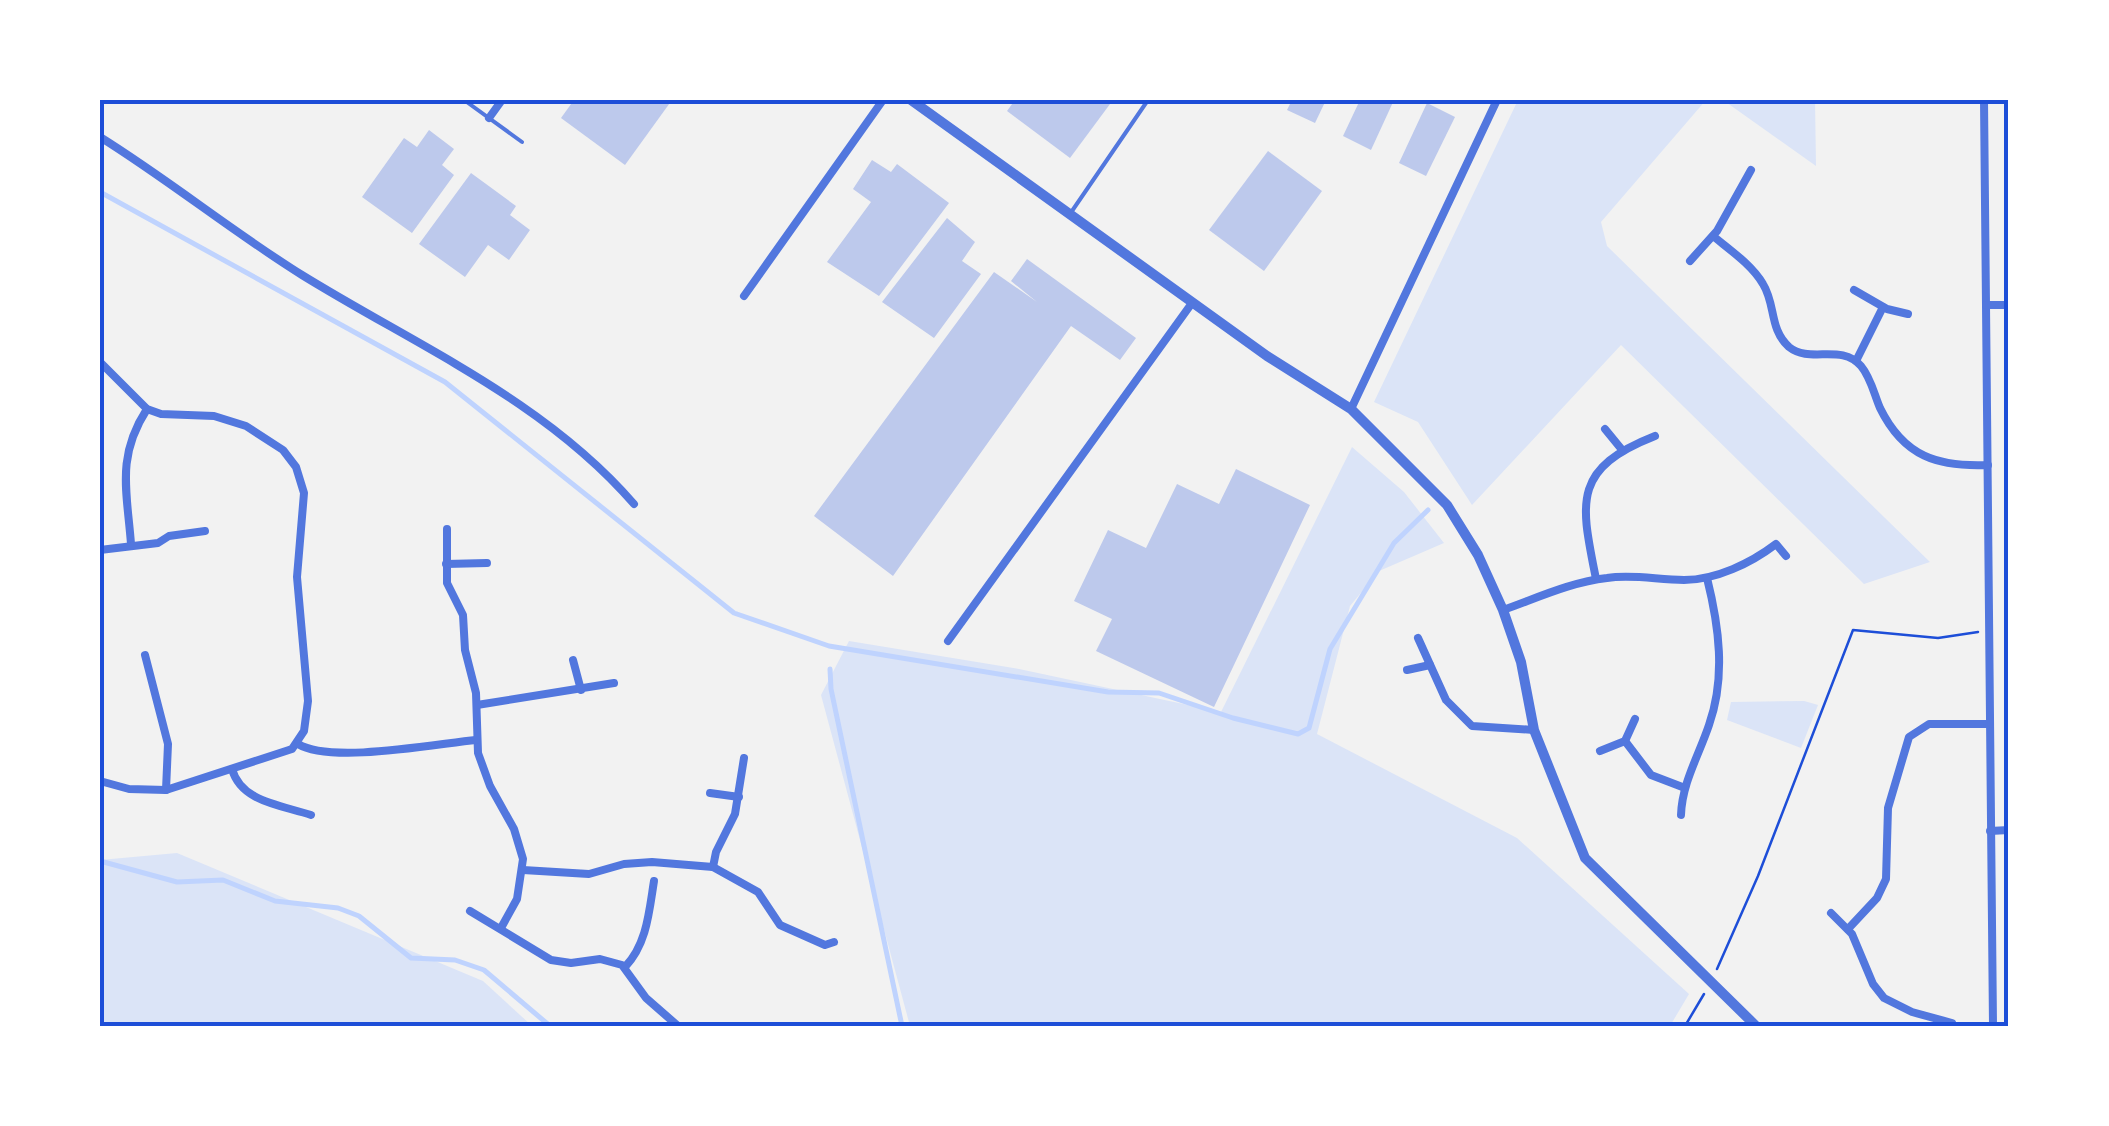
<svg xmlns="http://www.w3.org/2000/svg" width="2109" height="1126" font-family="Quicksand,sans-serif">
<rect width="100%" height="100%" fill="#f2f2f2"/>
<g fill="#dbe4f7">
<polygon points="1518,100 1706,100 1601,222 1607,246 1930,562 1864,584 1621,345 1472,505 1418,422 1374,402"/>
<polygon points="1723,100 1815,100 1816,166"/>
<polygon points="1352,447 1404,492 1444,543 1379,571 1350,606 1317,734 1517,838 1689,994 1670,1026 910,1026 821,695 849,641 1019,669 1221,712"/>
<polygon points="1804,701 1818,705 1801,748 1727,720 1731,702"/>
<polygon points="177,853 483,981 532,1026 100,1026 100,860"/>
</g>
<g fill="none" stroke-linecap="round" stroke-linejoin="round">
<g stroke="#bfd3fe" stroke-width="5">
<polyline points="100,192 445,382 734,613 829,646 1108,692 1159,693 1233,718 1298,734 1309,728 1330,649 1394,543 1428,510"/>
<polyline points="830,669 831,689 902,1026"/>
<polyline points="100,861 177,882 223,880 275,901 338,908 359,916 411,958 455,960 484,970 550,1026"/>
</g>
</g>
<g fill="#bdc9ec">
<polygon points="574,100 672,100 625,165 561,118"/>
<polygon points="1015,100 1113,100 1070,158 1007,111"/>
<polygon points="1292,100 1326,100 1315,123 1287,110"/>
<polygon points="1360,100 1394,100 1371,150 1343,136"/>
<polygon points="1427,103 1455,117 1426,176 1399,163"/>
<polygon points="429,130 454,149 442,165 454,175 412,233 362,197 404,138 417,147"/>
<polygon points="1268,151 1322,191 1264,271 1209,230"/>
<polygon points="872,160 891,172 897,164 949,203 879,296 827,262 871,202 853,189"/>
<polygon points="471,173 516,206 510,215 530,230 509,260 488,245 465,277 419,244"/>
<polygon points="947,218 975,242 962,261 981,274 934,338 882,302"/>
<polygon points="1027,259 1136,338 1120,360 1071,326 893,576 814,516 994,272 1037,302 1011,281"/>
<polygon points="1236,469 1310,505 1214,707 1096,651 1112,619 1074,601 1108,530 1146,548 1177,484 1219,504"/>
</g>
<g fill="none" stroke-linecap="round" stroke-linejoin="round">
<g stroke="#1d4ed8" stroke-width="2.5">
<polyline points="1717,969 1758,876 1853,630 1938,638 1978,632"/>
<polyline points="1685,1026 1704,994"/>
</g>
<g stroke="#5277de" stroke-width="4">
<polyline points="464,100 522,142"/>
<polyline points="1072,211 1148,100"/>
</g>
<g stroke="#5277de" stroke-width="8">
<polyline points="1984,100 1993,1026"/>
<polyline points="489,118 502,100"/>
<path d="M100 137C169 180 233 232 302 275 417 346 544 400 634 504"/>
<path d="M1713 236C1730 250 1752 265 1763 284 1776 305 1769 329 1789 347 1810 364 1841 343 1861 366 1871 378 1874 394 1880 408 1904 457 1938 467 1988 465"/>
<polyline points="1690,261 1717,231 1751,170"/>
<polyline points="1854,290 1887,309 1908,314"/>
<polyline points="744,296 883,100"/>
<polyline points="1986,305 2009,305"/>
<polyline points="1856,361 1883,307"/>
<polyline points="100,362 147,409 161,414 214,416 246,426 283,450 296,467 304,493 297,577 308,701 304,731 292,749 166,790 129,789 100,781"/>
<polyline points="1351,409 1497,100"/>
<polyline points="1605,429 1623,451"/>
<polyline points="447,529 447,583 463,615 465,650 476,693 478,753 490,786 514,829 523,859 517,899 501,928"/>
<path d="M131 544C127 491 116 457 147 409"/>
<polyline points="100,550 158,543 169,536 205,531"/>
<polyline points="446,564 487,563"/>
<path d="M1596 579C1581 503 1571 469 1655 436"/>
<path d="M1503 610C1537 598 1571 582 1607 578 1633 574 1658 580 1684 580 1716 580 1751 563 1776 544L1786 556"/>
<polyline points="1418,638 1446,700 1472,726 1534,730"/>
<polyline points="948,641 1192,303"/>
<polyline points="145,655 168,744 166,790"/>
<polyline points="573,660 581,690"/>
<polyline points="1407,670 1430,665"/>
<polyline points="477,705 614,683"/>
<polyline points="1625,741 1651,775 1685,788"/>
<path d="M298 744C331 764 435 744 476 740"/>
<polyline points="1600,751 1625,741 1635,719"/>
<path d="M232 769C241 802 281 805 311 815"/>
<polyline points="710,793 739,797"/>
<path d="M1681 815C1682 783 1699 755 1709 725 1726 677 1719 626 1707 578"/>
<polyline points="1990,831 2009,830"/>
<polyline points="713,867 716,852 735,814 744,758"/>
<polyline points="523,870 589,874 624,864 652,862 713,867 758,892 780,925 825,945 834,942"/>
<polyline points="470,911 551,960 571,963 600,959 622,965 646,998 678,1026"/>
<polyline points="1831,913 1852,934 1873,984 1884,998 1912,1012 1952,1023"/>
<polyline points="1848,929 1877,898 1886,879 1888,808 1909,737 1929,724 1989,724"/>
<path d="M625 967C647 944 649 912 654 881"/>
</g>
<polyline stroke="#5277de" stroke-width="10" points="911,100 1267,356 1351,409 1447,505 1478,555 1503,610 1521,662 1534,730 1585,858 1756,1026"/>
</g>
<rect width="2109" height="1126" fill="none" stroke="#ffffff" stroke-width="205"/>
<rect x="102" y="102" width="1904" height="922" fill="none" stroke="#1d4ed8" stroke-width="4"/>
</svg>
